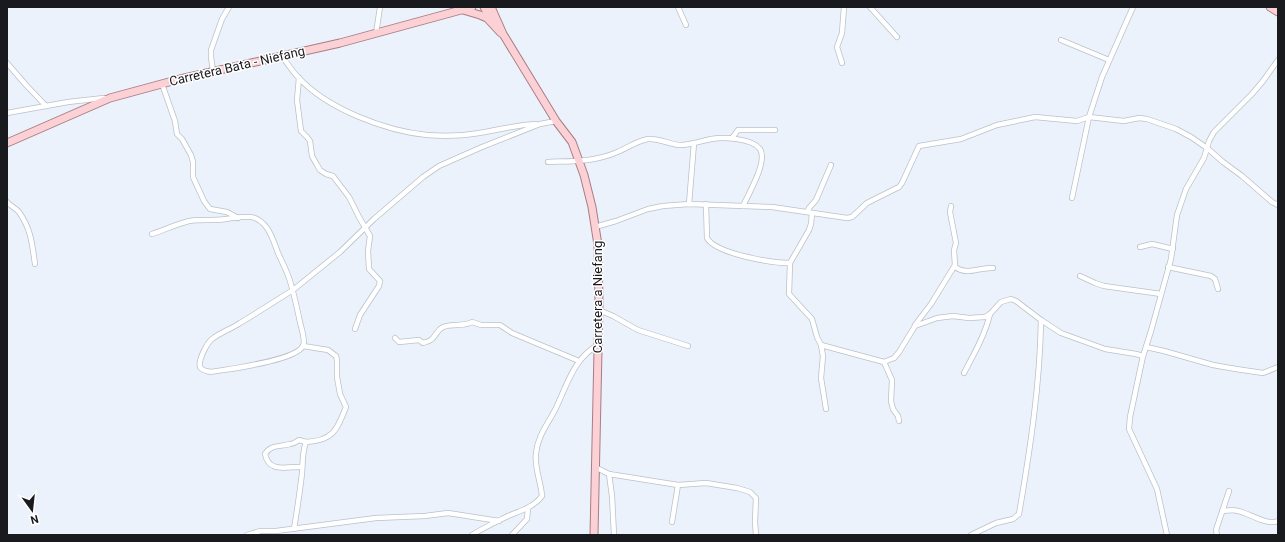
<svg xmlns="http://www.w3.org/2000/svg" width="1285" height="542" font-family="Roboto,sans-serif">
<rect width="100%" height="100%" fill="#ebf2fb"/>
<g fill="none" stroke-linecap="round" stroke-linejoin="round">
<g stroke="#bac1ca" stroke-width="6">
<g id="street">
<polyline points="678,7 686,25"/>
<polyline points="870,7 897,37"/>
<polyline points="376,34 380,7"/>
<polyline points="1061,40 1109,60"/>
<path d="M282 56C287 63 292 71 298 77 327 109 386 131 427 135 439 136 452 136 464 135 488 133 511 125 536 124"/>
<polyline points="7,63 26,85 46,106"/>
<polyline points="842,63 837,47 842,33 844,7"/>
<polyline points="213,71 211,57 211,50 222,19 229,7"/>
<polyline points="299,78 297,100 301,131 307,137 310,141 312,156 317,165 320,170 326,174 333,176 339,184 349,197 359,217 370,236 368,251 369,269 380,281 379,286 360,315 355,329"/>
<polyline points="162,84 175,121 177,134 182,139 191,155 193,162 193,177 204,201 210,209 227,212 238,218"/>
<polyline points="7,113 68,102 104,98"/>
<polyline points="732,138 738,130 775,130"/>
<path d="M548 162C570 161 594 162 615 153 626 149 636 141 648 139 660 138 670 145 681 145 691 145 701 141 711 139 723 137 752 138 760 149 768 161 749 193 743 206"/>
<polyline points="1072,198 1089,117 1102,77 1133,7"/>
<path d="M7 202C10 206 16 208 19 212 31 229 32 243 35 264"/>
<polyline points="689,204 694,143"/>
<path d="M706 204 707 238C716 254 772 263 790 263"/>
<polyline points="807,212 809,208 816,200 831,165"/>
<polyline points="812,213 811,224 809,230 790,263 789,294 812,319 817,337 821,345 884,362 894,358 899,352 915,326 937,318 953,316 969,318 985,317 990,314 1001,302 1011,299 1016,301 1041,320 1061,333 1105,349 1136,354 1143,356"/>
<polyline points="595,227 616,221 648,209 663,206 689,204 772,207 847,218 852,217 867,203 899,187 902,183 919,146 961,139 997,125 1035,117 1077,121 1089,117 1124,121 1139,118 1147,119 1176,129 1191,137 1207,148 1223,162 1242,176 1272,202 1278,205"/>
<path d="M152 234C164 230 177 224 189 221 201 219 213 221 226 219 235 218 247 215 255 218 260 220 264 224 267 228 272 235 275 245 278 253 282 262 287 271 290 281 294 294 297 308 300 322 301 328 306 340 303 346 295 361 228 369 211 372 207 371 202 371 200 367 198 360 207 343 212 339 221 332 231 329 240 323 257 313 275 301 293 290L298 286 340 252 374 219 423 177 439 166 482 147 540 124 556 121"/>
<polyline points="1140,247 1152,244 1173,249"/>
<path d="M955 267C968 276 978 267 993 268"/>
<polyline points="1168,267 1211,276 1215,279 1218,289"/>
<polyline points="1080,276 1095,283 1104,286 1161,294"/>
<polyline points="599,310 613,316 638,330 688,346"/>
<polyline points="915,325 931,304 955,265 954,250 956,243 950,212 951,206"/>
<path d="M395 338 399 342 419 340 423 343C426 342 430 341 432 339 437 334 437 330 443 327 452 323 464 327 472 322L481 325H500L512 333 579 361"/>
<polyline points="821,345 823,356 821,378 826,409"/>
<polyline points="1146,347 1164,351 1213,365 1236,369 1263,373 1278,367"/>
<polyline points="884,362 892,380 891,401 893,409 898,416 899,421"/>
<path d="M964 373C974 354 985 335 990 314"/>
<path d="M302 467C288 466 269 474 265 454 271 444 281 447 290 444 293 444 296 442 299 440L306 442"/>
<polyline points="595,467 609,474 678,485 706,483 737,488 750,492 756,498 755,522 756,535"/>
<polyline points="609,474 612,496 614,535"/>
<path d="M1222 511C1227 511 1233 509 1238 511 1249 513 1267 526 1278 521"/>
<polyline points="672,522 678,485"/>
<path d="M294 529C297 510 300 492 302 473 303 461 302 453 306 442 333 441 337 430 346 407L340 394 337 377V360L336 356 328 350 303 346"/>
<polyline points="247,535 260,531 276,531 376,518 425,516 448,513 499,521"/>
<path d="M472 535C483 528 496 522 508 516 520 511 534 507 542 496 541 482 534 467 536 453 538 435 548 424 556 408 567 385 574 358 598 345"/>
<polyline points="512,535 527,519 528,508"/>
<path d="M971 535 996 523 1013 519 1019 514C1030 450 1040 385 1041 320"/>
<polyline points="1167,535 1157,489 1129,429 1130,417 1143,356 1151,331 1171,259 1177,215 1186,189 1204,158 1209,141 1214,132 1252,94 1263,81 1278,60"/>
<polyline points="1217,535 1216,530 1229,491"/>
</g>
</g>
<g stroke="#aa7d83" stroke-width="9">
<g id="primary">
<polyline points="484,7 491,21"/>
<polyline points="491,7 503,34 556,121 572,142 584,175 592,207 598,245 599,304 594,535"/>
<polyline points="1270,7 1278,12"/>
<polyline points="463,10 480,15 487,18 501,33"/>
<polyline points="7,143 110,98 180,79 340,43 472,7"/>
</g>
</g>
<use href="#street" stroke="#fff" stroke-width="4.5"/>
<use href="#primary" stroke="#fbd1d5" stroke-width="7"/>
</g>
<g text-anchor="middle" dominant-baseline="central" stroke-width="3" stroke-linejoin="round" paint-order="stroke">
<g font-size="13" fill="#181a1e" stroke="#fff">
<text transform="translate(237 66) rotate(-13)">Carretera Bata - Niefang</text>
<text transform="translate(597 297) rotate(-90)">Carretera a Niefang</text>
</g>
</g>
<rect width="1285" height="542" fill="none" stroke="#181a1e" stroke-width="16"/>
<g transform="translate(32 510) rotate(165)" stroke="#ffffff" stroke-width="3" paint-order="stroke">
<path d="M0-3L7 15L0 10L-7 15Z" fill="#181a1e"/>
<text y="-6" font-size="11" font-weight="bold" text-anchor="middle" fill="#181a1e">N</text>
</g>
</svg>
